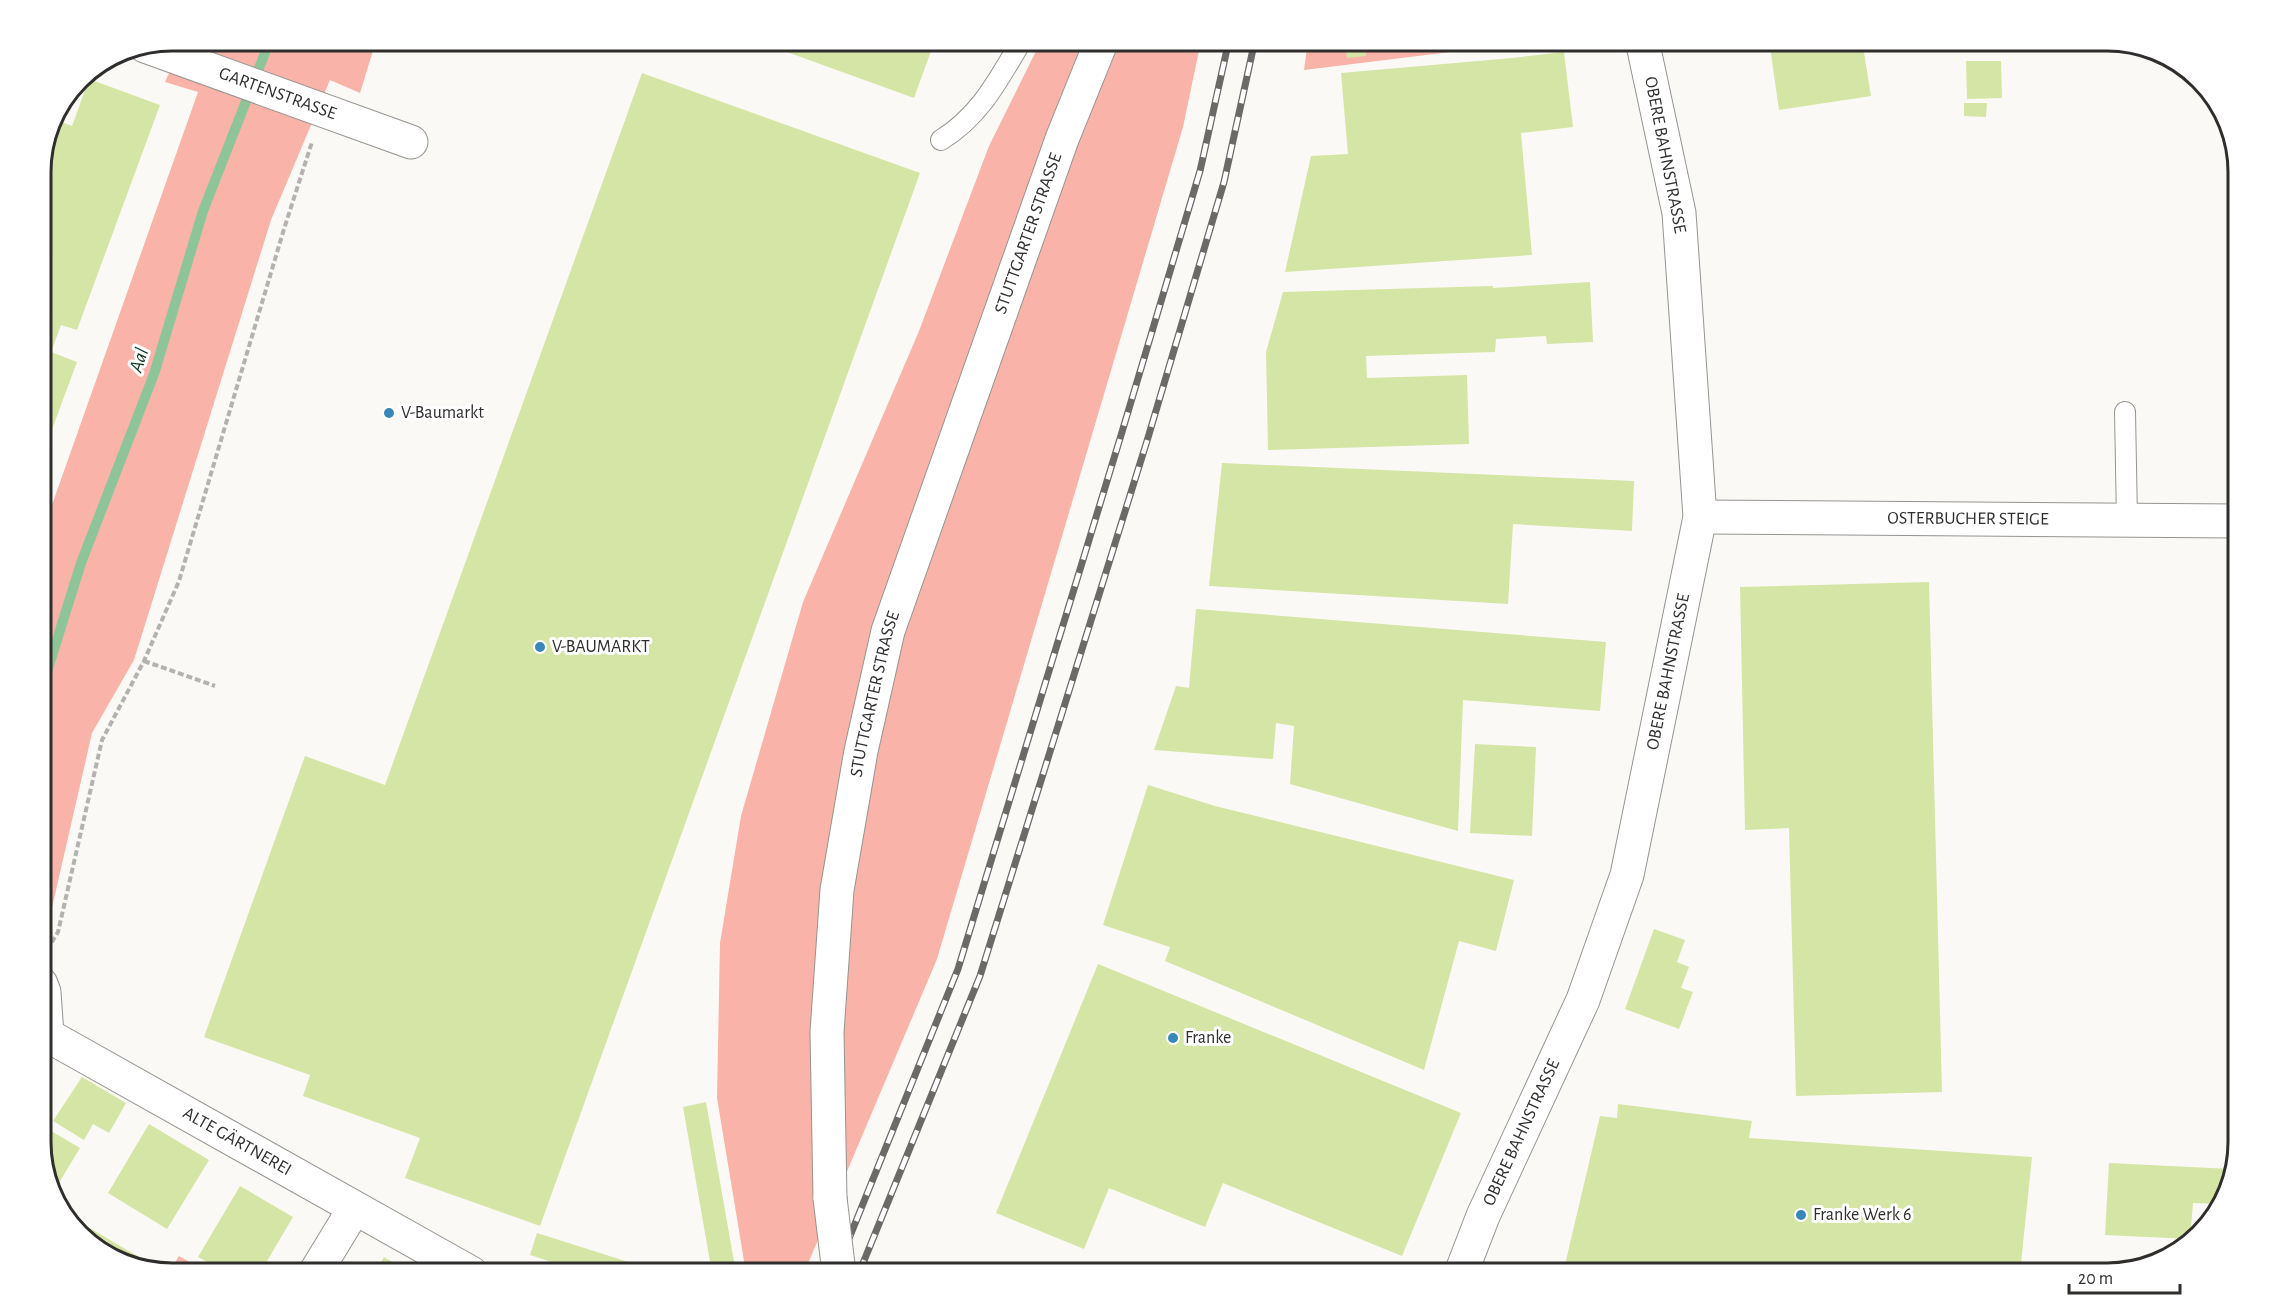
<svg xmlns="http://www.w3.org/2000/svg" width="2279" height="1314" font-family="'Alegreya Sans',sans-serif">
<rect width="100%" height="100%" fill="#fbf9f5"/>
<g fill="#f9b3a8">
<polygon points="184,41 376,41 360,93 330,80 271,220 134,660 92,733 48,925 41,933 41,536 198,92 165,82"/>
<polygon points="1041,41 1201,41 1183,127 937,959 804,1273 746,1273 717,1098 720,943 741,816 803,602 919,331 989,146"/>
<polygon points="1308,41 1541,41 1304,70"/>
<polygon points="179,1256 209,1273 169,1273"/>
</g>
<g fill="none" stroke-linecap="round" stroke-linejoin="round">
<polyline stroke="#8ec598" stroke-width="10" points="41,691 81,563 154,374 203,211 270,40"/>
</g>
<g fill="#d5e5a5">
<polygon points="754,40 935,40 914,98"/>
<polygon points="1345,40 1364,40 1366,56 1347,58"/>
<polygon points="1769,40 1862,40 1871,96 1779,110"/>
<polygon points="1564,52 1573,127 1521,133 1532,255 1285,272 1311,156 1348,154 1341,73 1512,58"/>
<polygon points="1966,61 2001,61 2002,98 1967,99"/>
<polygon points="642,73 920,173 540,1226 405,1178 420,1138 303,1096 310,1075 204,1037 305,756 385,785"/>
<polygon points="89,79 160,105 77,330 61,325 51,352 77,362 41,459 41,164 53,119 72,126"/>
<polygon points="1964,103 1987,103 1986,117 1964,116"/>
<polygon points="1590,282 1593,342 1547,344 1546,336 1496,339 1495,352 1366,356 1367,378 1467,375 1469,444 1268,450 1266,352 1283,292 1493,286 1493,288"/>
<polygon points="1222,463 1634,481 1632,531 1513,524 1508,604 1209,586"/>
<polygon points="1929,582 1942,1092 1796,1096 1789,828 1745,830 1740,587"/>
<polygon points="1196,609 1606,642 1600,711 1463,700 1458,831 1290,784 1294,726 1276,723 1273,759 1154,750 1176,686 1189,688"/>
<polygon points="1475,744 1536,747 1532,836 1470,833"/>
<polygon points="1148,785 1215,806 1514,880 1496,951 1459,941 1424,1070 1165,961 1170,947 1103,925"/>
<polygon points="1654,929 1685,940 1677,962 1689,967 1681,988 1693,992 1679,1029 1625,1009"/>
<polygon points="1098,964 1461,1113 1402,1256 1223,1183 1205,1227 1109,1188 1084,1249 996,1213"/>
<polygon points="82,1077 126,1103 109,1133 93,1124 84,1140 53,1121"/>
<polygon points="706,1102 736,1273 712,1273 683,1107"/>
<polygon points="1618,1104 1752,1121 1749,1138 2032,1157 2020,1273 1563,1273 1600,1116 1617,1118"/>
<polygon points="149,1124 209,1160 167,1229 108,1193"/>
<polygon points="41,1125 80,1148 54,1191 41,1150"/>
<polygon points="2109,1163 2231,1169 2222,1204 2193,1203 2190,1239 2105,1235"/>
<polygon points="240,1186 293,1217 260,1273 227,1273 198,1257"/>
<polygon points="88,1227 139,1257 136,1264 107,1256 83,1234"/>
<polygon points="537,1233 663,1273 586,1273 530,1255"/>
<polygon points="384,1257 406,1270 404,1273 380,1273 376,1271"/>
</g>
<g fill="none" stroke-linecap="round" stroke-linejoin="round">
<g stroke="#969490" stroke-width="22">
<g id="service">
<path d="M941 140C981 115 998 80 1022 40"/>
<polyline points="2125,412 2127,520"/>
</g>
</g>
<g stroke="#969490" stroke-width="35">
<g id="minor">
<path id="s1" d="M145 46 411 142"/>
<path id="s2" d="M1700 517 2238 521"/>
<polyline points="41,984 44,992 47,1035"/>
<path id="s3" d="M47 1035 471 1273"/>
<polyline points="315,1273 354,1209"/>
</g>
</g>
<g stroke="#969490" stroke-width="35">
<g id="tertiary">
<path id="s4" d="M1461 1273 1483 1216 1583 1000 1627 875 1700 517 1679 213 1642 40"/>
</g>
</g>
<g stroke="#969490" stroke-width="35">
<g id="secondary">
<path id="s5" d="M830 1198 827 1032 837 890 861 751 888 631 1062 139 1102 40"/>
</g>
</g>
<g stroke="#b4b2b0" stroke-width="4" stroke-dasharray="6 3" stroke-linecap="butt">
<polyline points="144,661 215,686"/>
<polyline points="47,950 58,932 102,740 144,661 179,581 284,229 312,142"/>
</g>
<use href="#service" stroke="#fff" stroke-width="20"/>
<use href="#minor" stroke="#fff" stroke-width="33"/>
<use href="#tertiary" stroke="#fff" stroke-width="33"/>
<use href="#secondary" stroke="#fff" stroke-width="33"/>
<g stroke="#6b6a68" stroke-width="7">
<g id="rail">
<polyline points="835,1273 958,969 1122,432 1200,171 1229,40"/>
<polyline points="859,1273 980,976 1147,441 1224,182 1255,40"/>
</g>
</g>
<use href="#rail" stroke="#fff" stroke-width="4.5" stroke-dasharray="14" stroke-linecap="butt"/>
<g stroke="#969490" stroke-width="35" stroke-linecap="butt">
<polyline id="secondary-bridge" points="830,1198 839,1273"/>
</g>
<use href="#secondary-bridge" stroke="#fff" stroke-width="33"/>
</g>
<g fill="#3887b9" stroke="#fff" stroke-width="2">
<circle cx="389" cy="413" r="6"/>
<circle cx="540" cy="647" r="6"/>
<circle cx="1173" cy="1038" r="6"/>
<circle cx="1801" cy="1215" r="6"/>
</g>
<g text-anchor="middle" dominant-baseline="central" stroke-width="6" stroke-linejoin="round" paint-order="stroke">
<g font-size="18" fill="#2f2e2d" stroke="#fff">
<text stroke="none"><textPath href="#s1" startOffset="141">GARTENSTRASSE</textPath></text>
<text transform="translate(1665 155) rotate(79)">OBERE BAHNSTRASSE</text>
<text stroke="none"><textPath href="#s5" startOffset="994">STUTTGARTER STRASSE</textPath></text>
<text stroke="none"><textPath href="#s2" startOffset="268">OSTERBUCHER STEIGE</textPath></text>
<text stroke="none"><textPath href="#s4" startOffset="639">OBERE BAHNSTRASSE</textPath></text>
<text stroke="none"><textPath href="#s5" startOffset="508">STUTTGARTER STRASSE</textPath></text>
<text stroke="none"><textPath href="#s4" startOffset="153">OBERE BAHNSTRASSE</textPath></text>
<text stroke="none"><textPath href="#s3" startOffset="218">ALTE GÄRTNEREI</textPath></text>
</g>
<g font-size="18" fill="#2f2e2d" stroke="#fff" text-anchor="start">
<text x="401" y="413">V-Baumarkt</text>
<text x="552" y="647">V-BAUMARKT</text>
<text x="1185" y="1038">Franke</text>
<text x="1813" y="1215">Franke Werk 6</text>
</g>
<g font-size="20" font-style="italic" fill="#0c3518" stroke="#fff">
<text transform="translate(139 360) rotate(-72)">Aal</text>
</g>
</g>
<path d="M0 0H2279V1314H0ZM172 51H2107A121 121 0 0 1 2228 172V1142A121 121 0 0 1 2107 1263H172A121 121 0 0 1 51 1142V172A121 121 0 0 1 172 51Z" fill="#fff" fill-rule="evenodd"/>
<path fill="none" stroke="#2f2e2d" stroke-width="3" d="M172 51H2107A121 121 0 0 1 2228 172V1142A121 121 0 0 1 2107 1263H172A121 121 0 0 1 51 1142V172A121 121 0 0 1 172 51Z"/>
<path d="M2069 1284v9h111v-9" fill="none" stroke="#2f2e2d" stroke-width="3"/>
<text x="2078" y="1284" font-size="18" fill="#2f2e2d" stroke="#ffffff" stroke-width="4.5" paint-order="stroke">20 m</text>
</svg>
